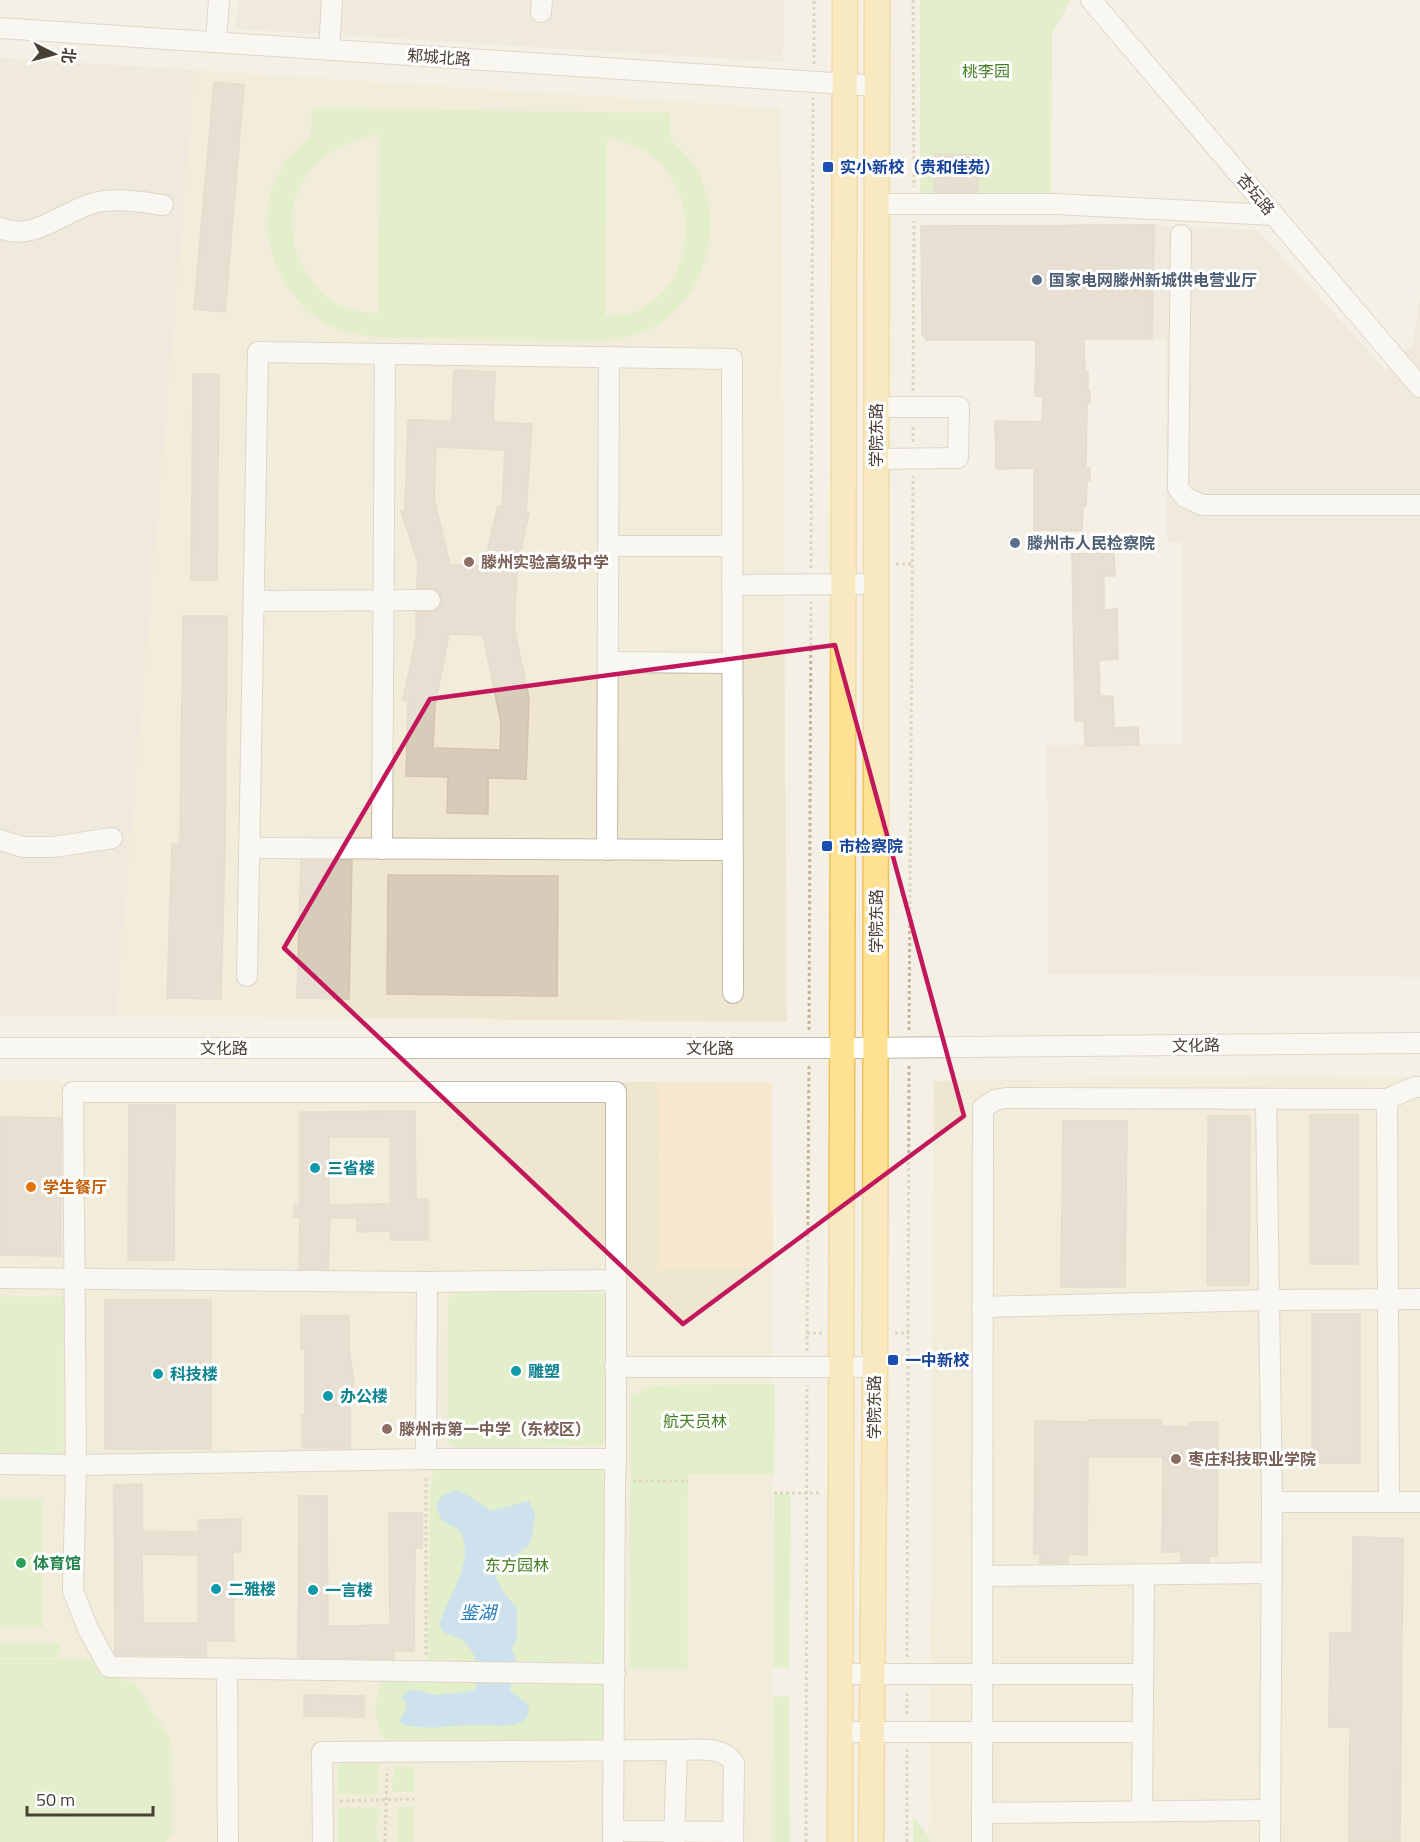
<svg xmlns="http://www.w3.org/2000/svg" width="1420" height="1842" font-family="'Titillium Web','Noto Sans SC',sans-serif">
<rect width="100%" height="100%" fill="#f4f0e6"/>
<g fill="#e9e2d3">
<polygon points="238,0 784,0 783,62 236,29"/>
<polygon points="0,58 195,70 116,1016 0,1016"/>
<polygon points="1154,225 1258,230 1386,370 1413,344 1420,297 1420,977 1048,974 1047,745 1183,744 1182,542 1167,542 1166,339 1152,339"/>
</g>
<polygon fill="#f8e7cf" points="658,1082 772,1082 773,1268 659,1269"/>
<g fill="#efe6cf">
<polygon points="195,70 781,108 787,1022 116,1016"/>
<polygon points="1276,1076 1420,1077 1420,1842 929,1842 934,1081"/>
<polygon points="0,1081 658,1082 659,1269 773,1268 772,1842 0,1842"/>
</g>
<g fill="#ceecab" fill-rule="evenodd">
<polygon points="920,0 1071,0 1052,34 1051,197 920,197"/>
<path d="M312 108 670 113V139C679 148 691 159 697 170 725 222 707 291 660 324 643 336 618 338 598 341L375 337 337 330 307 311 286 286 273 258 267 227 270 191 286 160 311 135ZM380 134 378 314C368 312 355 312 346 308 297 288 276 220 306 176 323 151 352 141 380 134ZM607 137C625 142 647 149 660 163 696 200 695 270 652 301 647 304 642 309 637 311 627 315 615 315 605 317Z"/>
<polygon points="455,1293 604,1293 610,1298 608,1437 600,1445 461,1450 447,1441 448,1299"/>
<polygon points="0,1297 64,1297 63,1455 0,1454"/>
<polygon points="714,1384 775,1384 774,1474 688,1474 687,1669 629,1668 631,1396 652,1386"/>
<polygon points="603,1467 606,1662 428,1661 430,1490 434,1468"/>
<polygon points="774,1493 791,1494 789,1668 773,1667"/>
<polygon points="42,1499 43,1627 0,1628 0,1500"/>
<polygon points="59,1643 60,1658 0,1658 0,1644"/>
<polygon points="92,1659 99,1674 118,1674 119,1681 133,1681 171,1740 173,1833 166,1842 0,1842 0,1660"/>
<path d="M383 1682 604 1683 605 1736 586 1745 386 1746C376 1719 369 1708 383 1682Z"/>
<polygon points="773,1696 789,1697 790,1842 772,1842"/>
<polygon points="379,1761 379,1794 337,1794 338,1766 341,1762"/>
<polygon points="395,1767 414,1767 414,1792 392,1792 393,1771"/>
<polygon points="414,1806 413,1842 397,1842 397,1807"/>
<polygon points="380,1807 376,1832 379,1842 338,1842 338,1808"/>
<polygon points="913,1816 929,1837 929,1842 913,1842"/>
</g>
<path fill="#9dd1f6" d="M455 1490 466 1494 491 1511 529 1501 535 1514 532 1536 529 1545 520 1553 500 1564 496 1577 502 1590 517 1608V1640L512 1648 516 1660 510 1691 529 1705 528 1716C527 1717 523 1722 521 1722 506 1729 489 1724 474 1725 449 1725 423 1732 399 1723 401 1715 407 1712 407 1704L401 1697C413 1684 422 1693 437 1695 442 1695 446 1693 451 1693 461 1692 466 1694 475 1689 481 1673 476 1646 458 1638 448 1633 447 1637 439 1626 446 1598 477 1560 460 1532 456 1525 446 1525 441 1519 439 1515 438 1509 436 1506L442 1496Z"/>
<g fill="#d7ccba" stroke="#d2c4ad" stroke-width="1.5" fill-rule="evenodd">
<polygon points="214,82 244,85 225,312 194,309"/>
<polygon points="934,154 978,155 978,192 934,192"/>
<polygon points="1154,225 1152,339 1084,339 1085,372 1088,372 1088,390 1090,391 1090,403 1087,403 1086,468 1090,468 1090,481 1087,481 1086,506 1083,506 1082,531 1034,530 1034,468 996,469 995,421 1042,422 1043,397 1035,396 1036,340 926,340 922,334 921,226"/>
<path d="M454 370 495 372 493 422 532 424 526 512 529 513 517 569 514 627 529 698 526 779 488 778V814L447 813 448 777 406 776 408 701 403 700 416 637V612L436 611 440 606 442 601 440 593 435 589 417 588 418 563 401 511 405 510 408 420 452 421ZM436 447 505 450 502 507 498 506 484 565H450L434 498ZM449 634 483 635 501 723 500 750 433 748 435 706Z"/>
<polygon points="193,374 219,374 217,580 191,580"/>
<polygon points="1114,553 1115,576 1104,576 1104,610 1117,609 1118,659 1099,660 1100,696 1113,696 1114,728 1138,727 1139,745 1085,746 1084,721 1075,721 1072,554"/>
<polygon points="183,616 227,616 225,845 221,999 167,998 172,844 180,844"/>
<polygon points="301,860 352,860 349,999 297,998"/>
<polygon points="388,875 558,876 557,996 387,994"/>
<polygon points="129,1105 175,1105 174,1260 128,1260"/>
<path d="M415 1111 416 1199H428V1240H390L391 1231 357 1232V1218H330L328 1269H299L300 1217H294V1205H300V1112ZM329 1137H390V1204L329 1205Z"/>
<rect x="1310" y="1115" width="48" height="149"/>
<polygon points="1208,1116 1250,1116 1249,1285 1207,1285"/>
<polygon points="0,1117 61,1118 61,1256 0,1255"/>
<polygon points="1063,1121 1127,1121 1125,1287 1061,1287"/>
<rect x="105" y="1300" width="106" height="149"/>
<rect x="1312" y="1314" width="48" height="149"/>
<polygon points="301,1316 349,1316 349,1351 354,1381 350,1403 350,1448 302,1448 302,1415 305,1415 305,1349 301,1349"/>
<polygon points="1088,1420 1161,1420 1161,1426 1189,1427 1189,1422 1218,1422 1217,1556 1209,1556 1209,1562 1181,1562 1181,1552 1162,1552 1163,1457 1088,1457 1087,1555 1068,1554 1068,1563 1040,1563 1040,1554 1034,1554 1035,1421 1088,1422"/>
<path d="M142 1484V1531L198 1532V1520L241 1519V1552H233L234 1641H206V1656L116 1655 115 1653 114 1485ZM142 1554 198 1555V1623H143Z"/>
<polygon points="299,1496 327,1496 328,1626 390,1625 389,1513 422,1513 422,1548 415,1548 414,1651 394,1651 394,1659 298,1658"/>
<polygon points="1353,1537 1403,1538 1400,1842 1349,1842 1350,1727 1329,1727 1330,1633 1352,1633"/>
<polygon points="304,1695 364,1696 364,1717 304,1716"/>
</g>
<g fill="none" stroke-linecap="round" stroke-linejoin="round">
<g stroke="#c1b8a8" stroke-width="22">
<g id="minor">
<polyline points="1091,0 1420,387"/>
<polyline points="541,12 542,0"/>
<polyline points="0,28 877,86"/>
<polyline points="216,42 219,0"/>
<polyline points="329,50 332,0"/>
<polyline points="877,204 1056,204 1273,215"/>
<path d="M0 228C34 243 67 208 98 202 120 198 141 202 163 205"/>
<polyline points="1181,235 1178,488 1185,497 1202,505 1420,505"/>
<polyline points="876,459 958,458 959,407 876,407"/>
<polyline points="608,546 732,546"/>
<polyline points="732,585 876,584"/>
<polyline points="254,601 430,600"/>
<polyline points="608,662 732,663"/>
<polyline points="0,840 23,847 54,847 112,838"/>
<polyline points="249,848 732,850"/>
<polyline points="382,849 385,354"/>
<polyline points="607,850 609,357"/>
<polyline points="247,976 258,352 732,359 733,993"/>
<polyline points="0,1048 859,1048 1420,1043"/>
<polyline points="1266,1099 1272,1502 1270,1842"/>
<polyline points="1387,1099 1389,1502"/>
<polyline points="0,1278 427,1282 615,1280"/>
<polyline points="982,1307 1269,1300 1420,1299"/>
<polyline points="615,1367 875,1367"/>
<polyline points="426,1459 427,1282"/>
<polyline points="0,1464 76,1465 426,1459 616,1459"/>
<polyline points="1272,1502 1420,1502"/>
<polyline points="982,1576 1271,1573"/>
<polyline points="227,1669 228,1842"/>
<polyline points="841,1674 1143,1674"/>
<polyline points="840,1732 1142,1732"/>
<polyline points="1142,1811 1144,1575"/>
<polyline points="982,1813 1270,1810"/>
<polyline points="613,1831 733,1832"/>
<path d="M323 1842 322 1752 677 1750C697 1750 722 1745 734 1763L733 1842"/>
<polyline points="613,1842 615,1481 616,1459 616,1092 73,1092 76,1465 73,1591 88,1629 109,1667 615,1674"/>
<polyline points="674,1842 677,1750"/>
<polyline points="982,1842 983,1108 995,1100 1006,1098 1387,1099 1415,1087 1420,1087"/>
</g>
</g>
<g stroke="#edc25b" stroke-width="27">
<g id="major">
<polyline points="840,1842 845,0"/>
<polyline points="871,1842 875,1367 877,0"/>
</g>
</g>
<g stroke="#c4b498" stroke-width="3" stroke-dasharray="3 3" stroke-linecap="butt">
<polyline points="913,0 914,187"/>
<polyline points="814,64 814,0"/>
<polyline points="913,391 914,221"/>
<polyline points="913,442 913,425"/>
<polyline points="896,564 912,564"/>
<polyline points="811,568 813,98"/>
<polyline points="809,1030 811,602"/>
<polyline points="909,1030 913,476"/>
<polyline points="807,1333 823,1333"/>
<polyline points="895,1333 909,1333"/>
<polyline points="807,1351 809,1064"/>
<polyline points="633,1481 688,1481"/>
<polyline points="774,1493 821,1493"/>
<polyline points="426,1655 426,1476"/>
<polyline points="907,1657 909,1064"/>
<polyline points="907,1714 907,1691"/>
<polyline points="340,1801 414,1799"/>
<polyline points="385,1842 387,1769"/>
<polyline points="806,1842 807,1385"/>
<polyline points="907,1842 907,1748"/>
</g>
<use href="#minor" stroke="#fff" stroke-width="20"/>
<use href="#major" stroke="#ffe194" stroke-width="24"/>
</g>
<path d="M0 0H1420V1842H0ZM835 645 964 1116 683 1324 284 948 430 699Z" fill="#f4f0e6" fill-opacity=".55" fill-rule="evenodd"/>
<path fill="none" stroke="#c2185b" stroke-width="4.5" stroke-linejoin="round" d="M835 645 964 1116 683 1324 284 948 430 699Z"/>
<g fill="#1a4fb4" stroke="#fff" stroke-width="2">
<rect x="822" y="161" width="12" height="12" rx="3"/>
<rect x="821" y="840" width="12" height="12" rx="3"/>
<rect x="887" y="1354" width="12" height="12" rx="3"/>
</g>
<g fill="#5c6f8a" stroke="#fff" stroke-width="2">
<circle cx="1037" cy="280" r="6"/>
<circle cx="1015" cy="543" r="6"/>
</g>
<g fill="#8d6e63" stroke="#fff" stroke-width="2">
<circle cx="469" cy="562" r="6"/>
<circle cx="387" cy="1429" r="6"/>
<circle cx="1176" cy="1459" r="6"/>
</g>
<g fill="#0f9aa8" stroke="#fff" stroke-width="2">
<circle cx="315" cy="1168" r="6"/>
<circle cx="516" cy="1371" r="6"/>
<circle cx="158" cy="1374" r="6"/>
<circle cx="328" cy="1396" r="6"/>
<circle cx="216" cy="1589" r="6"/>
<circle cx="313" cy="1590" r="6"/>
</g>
<circle fill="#e8710a" stroke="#fff" stroke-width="2" cx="31" cy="1187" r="6"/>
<circle fill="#2e9e5b" stroke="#fff" stroke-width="2" cx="21" cy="1563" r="6"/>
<g text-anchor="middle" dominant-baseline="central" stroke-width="6" stroke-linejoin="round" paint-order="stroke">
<g font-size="16" fill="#484035" stroke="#fff">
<text transform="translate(439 57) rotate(4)">邾城北路</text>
<text transform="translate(1256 194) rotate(50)">杏坛路</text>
<text transform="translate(876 435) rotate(-90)">学院东路</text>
<text transform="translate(876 921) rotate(-90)">学院东路</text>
<text transform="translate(1196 1045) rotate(-1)">文化路</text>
<text x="224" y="1048">文化路</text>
<text x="710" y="1048">文化路</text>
<text transform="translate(874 1407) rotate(-90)">学院东路</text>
</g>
<g font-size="16" fill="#457f23" stroke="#fff">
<text x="986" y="71">桃李园</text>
<text x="695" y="1421">航天员林</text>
<text x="517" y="1565">东方园林</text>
</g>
<g font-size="16" font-weight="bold" fill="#164399" stroke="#fff" text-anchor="start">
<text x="840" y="167">实小新校（贵和佳苑）</text>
<text x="839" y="846">市检察院</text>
<text x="905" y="1360">一中新校</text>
</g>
<g font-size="16" font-weight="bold" fill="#4e5e75" stroke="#fff" text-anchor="start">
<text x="1049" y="280">国家电网滕州新城供电营业厅</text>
<text x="1027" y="543">滕州市人民检察院</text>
</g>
<g font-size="16" font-weight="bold" fill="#785e54" stroke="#fff" text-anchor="start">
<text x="481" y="562">滕州实验高级中学</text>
<text x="399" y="1429">滕州市第一中学（东校区）</text>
<text x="1188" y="1459">枣庄科技职业学院</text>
</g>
<g font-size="16" font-weight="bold" fill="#0d838f" stroke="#fff" text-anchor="start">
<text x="327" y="1168">三省楼</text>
<text x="528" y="1371">雕塑</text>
<text x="170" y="1374">科技楼</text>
<text x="340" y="1396">办公楼</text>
<text x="228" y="1589">二雅楼</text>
<text x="325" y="1590">一言楼</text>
</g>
<g font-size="16" font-weight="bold" fill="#c56008" stroke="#fff" text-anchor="start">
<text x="43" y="1187">学生餐厅</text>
</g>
<g font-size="16" font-weight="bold" fill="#27864d" stroke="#fff" text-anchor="start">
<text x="33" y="1563">体育馆</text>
</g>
<g font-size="18" font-style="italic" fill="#257bbd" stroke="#fff">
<text x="478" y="1612">鉴湖</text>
</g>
</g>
<g transform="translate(54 54) rotate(96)" stroke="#ffffff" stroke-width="4.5" paint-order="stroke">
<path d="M0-4.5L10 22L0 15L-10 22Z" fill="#484035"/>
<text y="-9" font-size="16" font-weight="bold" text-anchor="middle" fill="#484035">北</text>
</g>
<path d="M27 1806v9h126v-9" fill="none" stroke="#484035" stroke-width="3"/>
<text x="36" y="1806" font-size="18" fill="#484035" stroke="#ffffff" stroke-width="4.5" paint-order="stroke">50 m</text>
</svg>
